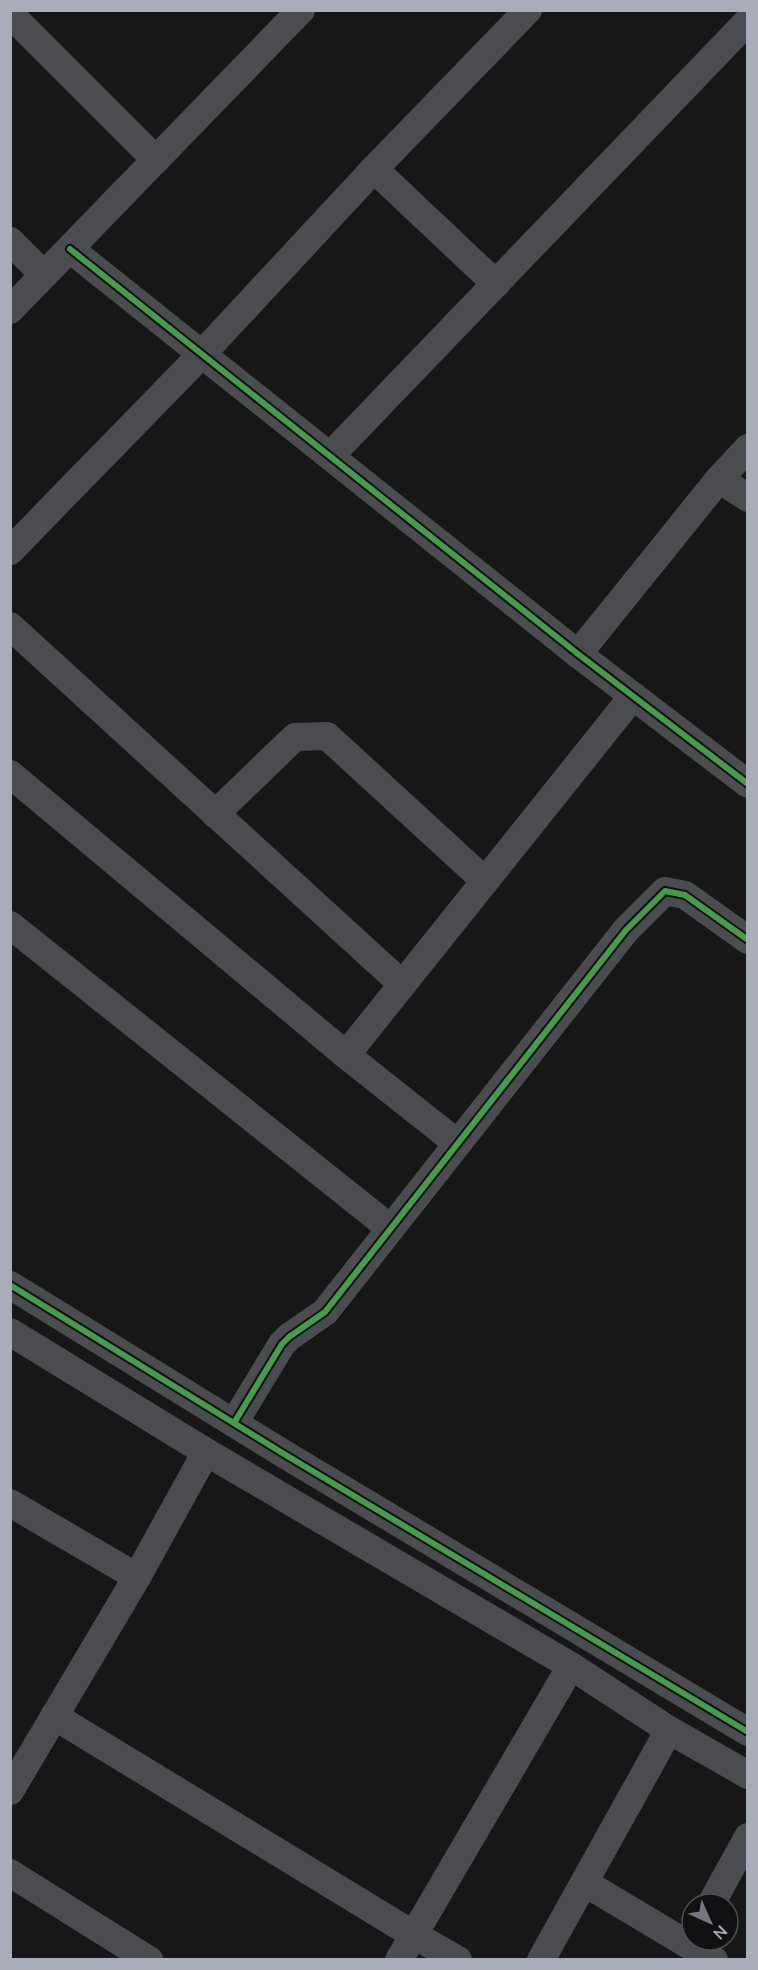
<svg xmlns="http://www.w3.org/2000/svg" width="758" height="1970" font-family="'Nunito Sans',sans-serif">
<rect width="100%" height="100%" fill="#171717"/>
<g fill="none" stroke-linecap="round" stroke-linejoin="round">
<g stroke="#4b4c50" stroke-width="28">
<polyline points="10,14 156,160"/>
<polyline points="374,169 496,284"/>
<polyline points="10,241 44,275"/>
<polyline points="70,249 578,654 748,784"/>
<polyline points="10,310 301,10"/>
<polyline points="330,456 748,21"/>
<polyline points="719,479 748,498"/>
<polyline points="10,551 202,354 374,169 528,10"/>
<polyline points="10,626 402,984"/>
<polyline points="578,654 719,479 748,448"/>
<polyline points="10,774 346,1055 457,1143"/>
<polyline points="215,814 295,737 327,736 485,881"/>
<polyline points="10,925 390,1228"/>
<polyline points="346,1055 633,696"/>
<polyline points="10,1285 284,1454 748,1732"/>
<polyline points="10,1332 206,1452 571,1666 669,1730 748,1775"/>
<polyline points="234,1423 282,1344 289,1337 325,1312 626,930 665,891 685,895 748,940"/>
<polyline points="10,1503 137,1577"/>
<polyline points="54,1716 414,1935 458,1960"/>
<polyline points="10,1791 137,1577 206,1452"/>
<polyline points="10,1873 149,1960"/>
<polyline points="585,1883 714,1960"/>
<polyline points="711,1904 748,1837"/>
<polyline points="399,1960 571,1666"/>
<polyline points="541,1960 669,1730"/>
</g>
<g stroke="#111113" stroke-width="10">
<g id="cycleway">
<polyline points="70,249 578,654 748,784"/>
<polyline points="10,1285 284,1454 748,1732"/>
<polyline points="234,1423 282,1344 289,1337 325,1312 626,930 665,891 685,895 748,940"/>
</g>
</g>
<use href="#cycleway" stroke="#469c4c" stroke-width="6"/>
</g>
<rect width="758" height="1970" fill="none" stroke="#a8adb8" stroke-width="24"/>
<g transform="translate(710 1922) rotate(135)"><circle r="28" fill="#111113" stroke="#4d4f55" stroke-width="1.5"/>
<path d="M0-4.5L10 22L0 15L-10 22Z" fill="#757880"/>
<text y="-9" font-size="16" font-weight="bold" text-anchor="middle" fill="#a8adb8">N</text>
</g>
</svg>
